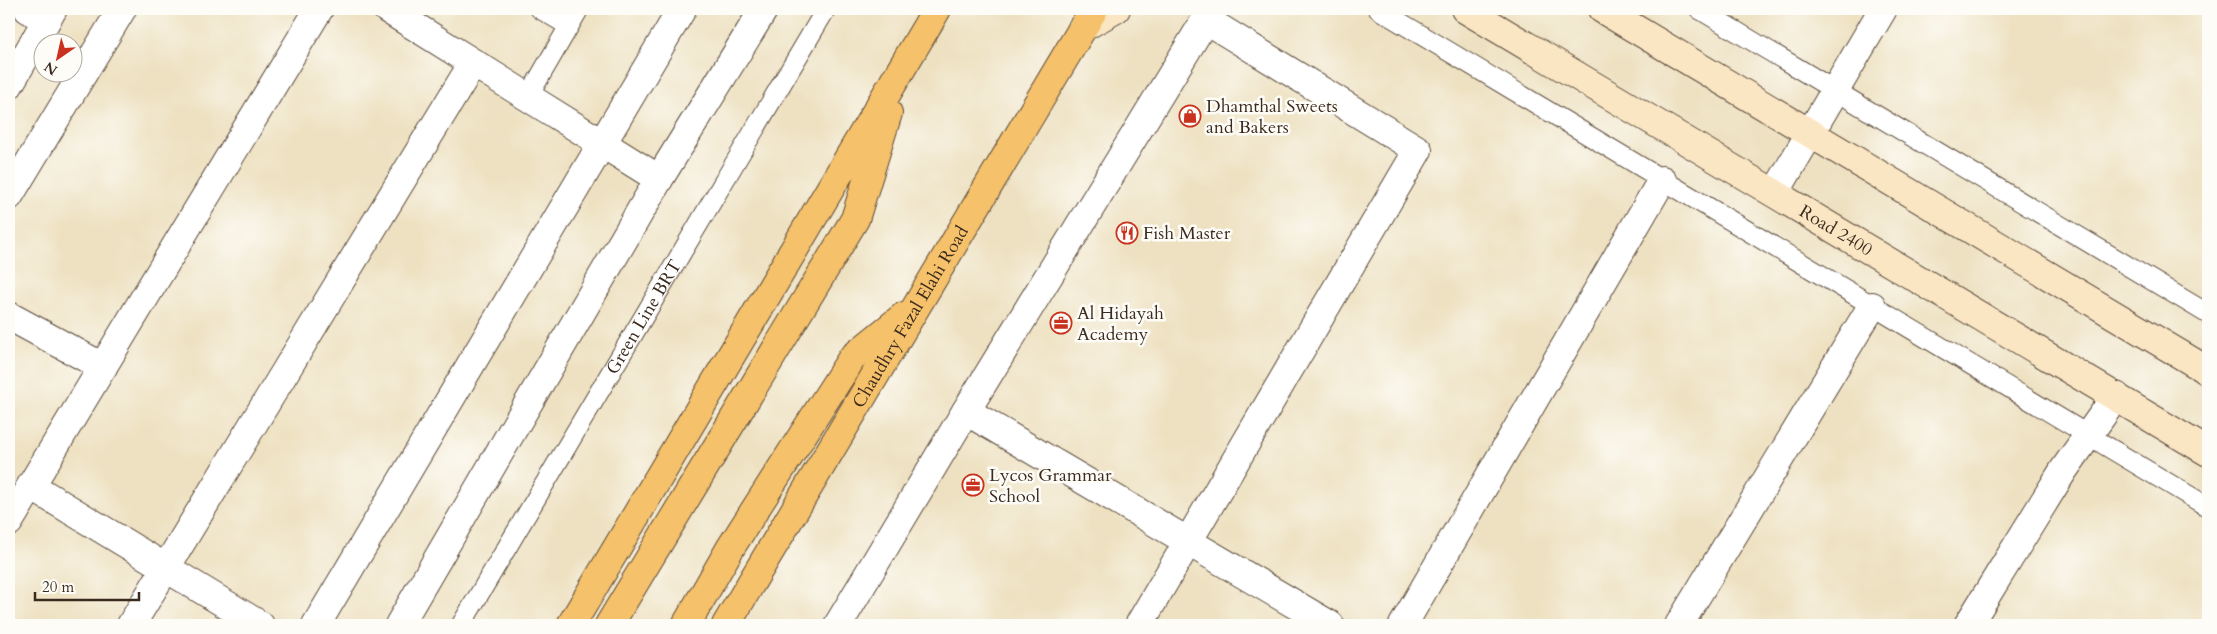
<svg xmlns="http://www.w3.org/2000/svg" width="2217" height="634" font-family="Cardo,serif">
<rect width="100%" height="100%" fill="#fdfcf7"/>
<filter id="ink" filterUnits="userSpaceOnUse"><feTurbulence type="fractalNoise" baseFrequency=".02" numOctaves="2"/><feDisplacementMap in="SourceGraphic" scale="10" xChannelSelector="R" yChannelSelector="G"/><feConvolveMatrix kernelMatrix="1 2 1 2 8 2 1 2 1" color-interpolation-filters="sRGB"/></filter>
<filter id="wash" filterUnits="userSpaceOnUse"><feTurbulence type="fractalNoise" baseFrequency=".0096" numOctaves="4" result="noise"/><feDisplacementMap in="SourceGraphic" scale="20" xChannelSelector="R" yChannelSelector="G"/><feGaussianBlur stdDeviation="1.12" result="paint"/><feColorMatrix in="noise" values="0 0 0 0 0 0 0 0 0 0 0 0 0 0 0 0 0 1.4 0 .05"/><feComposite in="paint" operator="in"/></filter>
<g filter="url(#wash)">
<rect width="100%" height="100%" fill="#eee1c1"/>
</g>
<g filter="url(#ink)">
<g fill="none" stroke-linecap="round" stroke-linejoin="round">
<g stroke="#564536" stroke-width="21">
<g id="service">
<polyline points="540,9 569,26"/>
<polyline points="1378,9 2208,507"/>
<polyline points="1699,9 2208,314"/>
<polyline points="528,97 579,9"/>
<path id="s1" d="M461 625 826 9"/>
</g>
</g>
<g stroke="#564536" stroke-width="30">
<g id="minor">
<polyline points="28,9 46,20"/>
<polyline points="387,9 659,179"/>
<polyline points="1775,193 1883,9"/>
<polyline points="9,316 103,367"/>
<polyline points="966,411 1330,625"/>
<polyline points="31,486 260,625"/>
<polyline points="9,522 319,9"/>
<polyline points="131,625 473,63"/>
<polyline points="316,625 682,9"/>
<polyline points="399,625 659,179 764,9"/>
<polyline points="838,625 966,411 1212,9"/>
<polyline points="1139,625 1418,150 1206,20"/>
<polyline points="1403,625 1662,180"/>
<polyline points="1679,625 1872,306"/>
<polyline points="1968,625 2063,471 2116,396"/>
</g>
</g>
<g stroke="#564536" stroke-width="30">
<g id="tertiary">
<polyline points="9,85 53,9"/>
<polyline points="9,196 122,9"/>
</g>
</g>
<g stroke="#564536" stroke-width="30">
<g id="secondary">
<path id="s2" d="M1465 9 2208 452"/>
<polyline points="1602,9 2208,371"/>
<polyline points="1082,28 1116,9"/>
</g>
</g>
<g stroke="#564536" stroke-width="30">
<g id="primary">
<polyline points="571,625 937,9"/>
<polyline points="609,625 855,219 888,113"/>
<polyline points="686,625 731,547 852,358 904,316"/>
<path id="s3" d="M726 625 1094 9"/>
</g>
</g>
<use href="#service" stroke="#fff" stroke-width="19"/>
<use href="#minor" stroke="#fff" stroke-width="28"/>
<use href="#tertiary" stroke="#fff" stroke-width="28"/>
<use href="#secondary" stroke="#fbe6c4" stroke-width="28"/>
<use href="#primary" stroke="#f5c16b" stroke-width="28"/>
</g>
</g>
<defs>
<g id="shop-ring" transform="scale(1.125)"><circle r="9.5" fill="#fdfcf7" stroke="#c8321e" stroke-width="1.5"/><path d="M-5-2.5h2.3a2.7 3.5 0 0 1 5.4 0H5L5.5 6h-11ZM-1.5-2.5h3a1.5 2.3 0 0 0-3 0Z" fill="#c8321e"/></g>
<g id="restaurant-ring" transform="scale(1.125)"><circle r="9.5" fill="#fdfcf7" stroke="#c8321e" stroke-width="1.5"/><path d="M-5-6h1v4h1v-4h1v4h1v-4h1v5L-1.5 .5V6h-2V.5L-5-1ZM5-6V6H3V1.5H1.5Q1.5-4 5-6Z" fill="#c8321e"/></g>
<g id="office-ring" transform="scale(1.125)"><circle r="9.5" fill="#fdfcf7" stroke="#c8321e" stroke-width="1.5"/><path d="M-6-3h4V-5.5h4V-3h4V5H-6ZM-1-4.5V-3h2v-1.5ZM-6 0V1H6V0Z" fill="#c8321e"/></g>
</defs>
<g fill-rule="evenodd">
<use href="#shop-ring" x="1190" y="116"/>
<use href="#restaurant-ring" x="1127" y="233"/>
<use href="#office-ring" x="1061" y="323"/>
<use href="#office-ring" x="973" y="485"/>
</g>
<g text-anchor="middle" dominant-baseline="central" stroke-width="5" stroke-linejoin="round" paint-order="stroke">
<g font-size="18" fill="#3b2a1e" stroke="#fdfcf7" text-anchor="start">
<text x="1206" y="106">Dhamthal Sweets<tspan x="1206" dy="21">and Bakers</tspan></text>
<text x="1143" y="233">Fish Master</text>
<text x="1077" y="313">Al Hidayah<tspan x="1077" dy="21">Academy</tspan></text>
<text x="989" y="475">Lycos Grammar<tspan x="989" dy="21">School</tspan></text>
</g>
<g font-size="18" fill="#3b2a1e" stroke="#fdfcf7">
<text stroke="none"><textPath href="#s2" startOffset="432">Road 2400</textPath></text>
<text stroke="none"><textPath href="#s1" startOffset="358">Green Line BRT</textPath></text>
<text stroke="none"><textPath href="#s3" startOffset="359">Chaudhry Fazal Elahi Road</textPath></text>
</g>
</g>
<rect width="2217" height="634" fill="none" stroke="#fdfcf7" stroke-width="30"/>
<g transform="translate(58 58) rotate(214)"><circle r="24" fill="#fdfcf7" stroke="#afa8a0"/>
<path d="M0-4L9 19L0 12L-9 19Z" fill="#c8321e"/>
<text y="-8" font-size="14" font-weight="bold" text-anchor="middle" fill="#3b2a1e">N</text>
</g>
<path d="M35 592v8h104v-8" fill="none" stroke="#3b2a1e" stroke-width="2.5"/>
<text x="42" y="592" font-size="15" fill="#3b2a1e" stroke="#fdfcf7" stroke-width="4" paint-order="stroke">20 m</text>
</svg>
